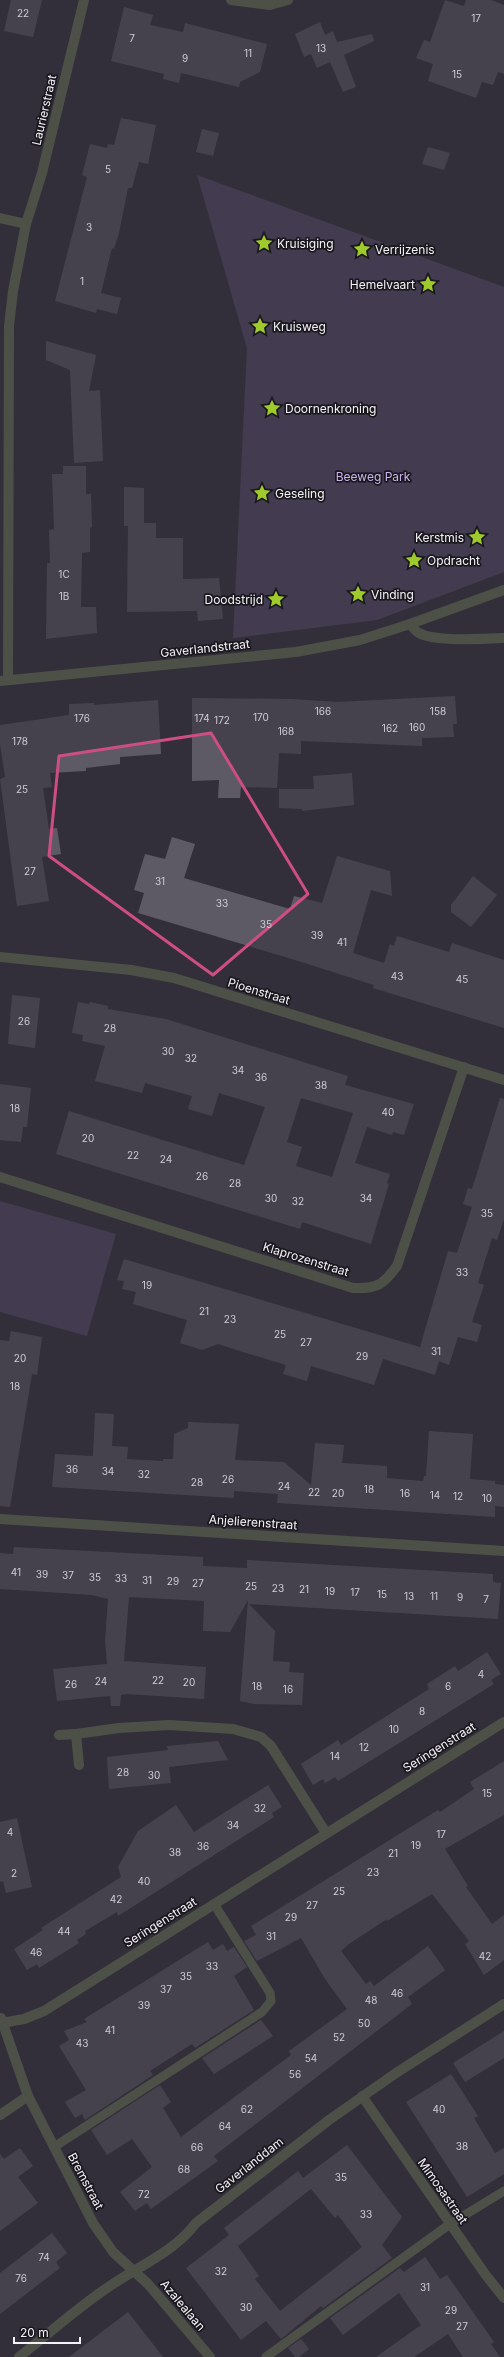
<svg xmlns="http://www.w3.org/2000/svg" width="504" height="2357" font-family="Inter,sans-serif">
<rect width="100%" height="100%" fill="#332f3a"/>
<g fill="#574b69">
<polygon points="197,175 504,287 504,572 377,620 233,638 247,348"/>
<polygon points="0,1201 116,1234 87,1336 0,1312"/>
</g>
<g fill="#5d5965" fill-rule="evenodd">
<polygon points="11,0 42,0 33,37 4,31"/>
<polygon points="445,0 464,6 466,0 491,0 504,5 504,74 498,72 493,85 482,82 476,98 428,81 433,64 416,58 424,40 430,42"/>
<polygon points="124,7 153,15 150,25 183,32 185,23 267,44 260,72 240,82 239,87 181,73 179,83 163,79 164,74 111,61"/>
<polygon points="320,22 325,35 333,31 337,42 372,34 374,41 344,55 356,87 343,92 330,62 317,68 311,54 304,57 295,34"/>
<polygon points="121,118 156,125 148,164 139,162 132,188 128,188 119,233 114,249 112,248 101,293 121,298 117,314 97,309 96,313 55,301 87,177 82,175 90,144 107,148 108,144 114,145"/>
<polygon points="202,129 219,133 213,156 196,152"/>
<polygon points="428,147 450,153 444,170 422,164"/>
<polygon points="46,341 96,355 89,391 100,390 103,461 74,463 70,370 46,360"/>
<polygon points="63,466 86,466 86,494 91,494 92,527 90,528 90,552 82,553 81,607 96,607 97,633 46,639 47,563 50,563 49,530 54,529 52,474 63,474"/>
<polygon points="124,487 144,488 144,523 156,523 156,538 183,538 183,579 219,578 223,619 198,621 197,611 127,612 128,526 124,526"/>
<polygon points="455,696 457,724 453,724 454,737 422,738 422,746 301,741 301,754 279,753 277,788 241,787 240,798 218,798 219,780 192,781 192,698 292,699 338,702"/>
<polygon points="158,700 161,754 120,757 120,764 86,768 86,771 50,773 52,787 43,788 49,829 57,828 61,854 42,857 49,901 17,906 0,779 5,777 0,744 0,725 69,715 69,704 94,703 94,705"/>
<polygon points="352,773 354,805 302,811 302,809 279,808 279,789 314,789 313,776"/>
<polygon points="172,837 195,844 184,878 290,909 294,896 322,903 337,856 390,871 392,896 371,890 353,953 384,963 390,944 394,946 397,936 449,952 452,943 504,960 504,1028 373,988 374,985 295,960 138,913 144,893 134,890 145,854 165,859"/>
<polygon points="473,876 497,895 471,927 451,912 451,905"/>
<polygon points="12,995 40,998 35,1048 8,1044"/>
<path d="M78 1002 89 1004 90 1002 108 1006V1009L166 1019 348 1076 345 1085 414 1104 404 1135 393 1132 392 1135 367 1127 355 1163 390 1174 387 1183 389 1184 371 1244 302 1222 300 1229 56 1154 69 1111 244 1165 265 1107 219 1093 212 1116 188 1109 192 1096 145 1083 142 1093 95 1081 105 1046 82 1041 83 1035 72 1033ZM301 1098 353 1113 332 1177 296 1166 302 1147 287 1142Z"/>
<polygon points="0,1084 31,1088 27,1127 23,1127 21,1142 0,1140"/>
<polygon points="500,1098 504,1099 504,1219 497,1240 492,1238 478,1283 484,1285 472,1322 482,1325 477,1342 458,1337 449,1365 439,1361 435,1375 383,1359 374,1385 311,1366 307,1381 283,1374 286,1365 243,1352 218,1344 202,1350 180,1343 187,1320 133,1304 136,1292 122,1289 124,1281 117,1280 124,1259 420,1347 448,1251 457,1253 472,1207 463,1204 468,1188 472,1189"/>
<polygon points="11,1331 42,1337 37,1375 32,1374 10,1507 0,1506 0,1340 9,1341"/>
<polygon points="95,1413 114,1414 112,1446 128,1447 127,1459 163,1461 163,1459 173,1459 174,1434 188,1428 188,1422 239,1424 235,1460 284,1462 311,1485 315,1443 344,1445 342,1463 387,1466 387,1478 423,1481 424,1476 426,1476 429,1431 473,1434 470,1479 495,1481 495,1484 504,1485 504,1507 495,1506 495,1517 277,1503 278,1494 234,1491 234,1498 52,1487 55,1454 93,1456"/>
<polygon points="14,1547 203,1557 203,1566 247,1568 247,1560 493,1574 493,1582 501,1583 498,1619 249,1604 275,1631 273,1661 290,1662 289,1672 304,1673 302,1705 254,1704 240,1701 248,1600 230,1632 203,1631 204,1601 129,1597 124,1661 206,1667 204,1699 126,1694 121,1695 120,1706 111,1706 110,1696 57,1701 53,1669 107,1664 105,1641 108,1599 92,1595 0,1589 0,1553 13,1554"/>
<polygon points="487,1652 501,1674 491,1680 494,1684 338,1781 335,1777 325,1783 323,1779 313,1785 301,1764 338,1740 341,1745 429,1689 427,1684 455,1666 458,1671"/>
<polygon points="218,1741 228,1760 169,1767 171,1783 109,1789 107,1757 168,1750 167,1746"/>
<polygon points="504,1761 504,1815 445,1849 468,1886 466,1887 492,1924 504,1915 504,1960 484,1975 465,1944 469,1941 432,1894 387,1921 387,1919 349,1944 341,1951 366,1984 370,1981 374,1986 428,1946 445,1970 408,1997 412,2004 214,2156 218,2161 151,2209 147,2203 135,2211 120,2192 152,2167 132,2139 107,2155 91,2130 160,2085 171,2102 163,2108 181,2137 291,2055 289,2051 347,2009 325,1979 301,1938 257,1961 244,1941 256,1935 251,1926 438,1810 440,1812 474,1789 470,1782"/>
<polygon points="268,1785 282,1807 272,1813 274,1817 118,1916 117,1912 85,1931 86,1934 77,1940 79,1943 39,1968 37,1964 27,1970 14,1949 43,1930 41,1928 121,1877 118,1867 138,1831 176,1805 194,1832"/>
<polygon points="17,1818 32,1887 6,1893 3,1881 0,1882 0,1822"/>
<polygon points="208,1942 213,1950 223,1944 227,1951 234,1947 247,1967 234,1976 254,2010 195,2048 192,2044 150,2071 153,2075 85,2120 82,2114 75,2118 65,2102 86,2090 59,2046 69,2040 64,2031 87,2022 84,2019"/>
<polygon points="261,2020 273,2036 214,2074 202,2058"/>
<polygon points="504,2031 504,2058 465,2082 453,2063"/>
<polygon points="451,2074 478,2116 474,2118 495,2153 504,2148 504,2174 467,2197 406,2102"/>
<path d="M347 2145 402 2217 382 2245 392 2258 323 2308 321 2306 281 2339 266 2321 241 2340 186 2268 229 2235 224 2228 298 2171 303 2178ZM311 2189 335 2218 338 2215 362 2247 280 2311 255 2279 259 2276 235 2242 238 2246Z"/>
<polygon points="20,2148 33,2166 18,2177 38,2203 0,2231 0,2154 4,2159"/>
<polygon points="52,2233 67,2253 56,2262 60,2268 0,2314 0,2273"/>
<polygon points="425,2257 440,2279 447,2275 494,2342 491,2344 500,2357 463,2357 448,2334 414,2357 376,2357 421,2325 399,2293 343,2335 330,2318 400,2268 404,2272"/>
<polygon points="128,2312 163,2357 69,2357"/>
<polygon points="301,2339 309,2349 299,2357 295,2357 288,2348"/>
</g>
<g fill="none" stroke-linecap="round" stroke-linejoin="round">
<g stroke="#6d7957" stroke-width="9">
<polyline points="54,2147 262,2012 271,2001 270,1993 214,1904"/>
<polyline points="266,2357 450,2224 504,2191"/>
</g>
<g stroke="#6d7957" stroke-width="10">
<polyline points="231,0 270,5 288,0"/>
<polyline points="0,218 26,224"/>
<path d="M410 624C413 627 416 632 419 633 434 642 485 639 504 638"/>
<polyline points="8,680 9,326 13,291 26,224 42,173 84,0"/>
<polyline points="0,957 131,970 174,978 504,1080"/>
<path d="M0 1177 353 1288C377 1289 383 1285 397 1266L464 1067"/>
<polyline points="0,1519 504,1551"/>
<polyline points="59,1735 76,1734"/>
<polyline points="79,1765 76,1734 119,1728 169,1725 233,1729 261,1737 271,1746 326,1833"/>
<polyline points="1,2018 28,2096 93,2223 113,2252 148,2284 210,2357"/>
<polyline points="2,2023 24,2019 44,2011 504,1722"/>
<polyline points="362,2096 485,2274 504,2298"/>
<polyline points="0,2115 28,2096"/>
<path d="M19 2357C50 2333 80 2305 113 2284 141 2265 175 2251 196 2223L329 2120 396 2073 504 2004"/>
</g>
<polyline stroke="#6d7957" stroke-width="10" points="0,681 296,652 360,640 410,624 504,590"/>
</g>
<path d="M0 0H504V2357H0ZM211 733 308 894 213 975 49 856 59 756Z" fill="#332f3a" fill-opacity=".55" fill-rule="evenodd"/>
<path fill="none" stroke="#ce4e82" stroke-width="3" stroke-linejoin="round" d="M211 733 308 894 213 975 49 856 59 756Z"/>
<defs>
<g id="sight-bare" transform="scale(1.38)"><path d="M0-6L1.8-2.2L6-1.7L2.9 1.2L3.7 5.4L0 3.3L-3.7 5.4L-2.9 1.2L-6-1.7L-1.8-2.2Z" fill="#9fca2c" stroke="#1a181d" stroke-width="2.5" paint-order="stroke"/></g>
</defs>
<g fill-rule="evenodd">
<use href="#sight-bare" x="264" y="243"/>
<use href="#sight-bare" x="362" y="249"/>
<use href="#sight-bare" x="428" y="284"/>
<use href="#sight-bare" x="260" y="326"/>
<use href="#sight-bare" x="272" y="408"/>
<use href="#sight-bare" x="262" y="493"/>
<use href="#sight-bare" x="477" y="537"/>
<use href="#sight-bare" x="414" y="560"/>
<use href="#sight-bare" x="358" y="594"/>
<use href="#sight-bare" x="276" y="599"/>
</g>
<g text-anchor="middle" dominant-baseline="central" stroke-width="3.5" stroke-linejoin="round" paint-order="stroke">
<g font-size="10" fill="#ceccd4">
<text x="23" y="13">22</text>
<text x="476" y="18">17</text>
<text x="132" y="38">7</text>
<text x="321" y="48">13</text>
<text x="248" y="53">11</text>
<text x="185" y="58">9</text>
<text x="457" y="74">15</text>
<text x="108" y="169">5</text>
<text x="89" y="227">3</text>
<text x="82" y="281">1</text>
<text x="64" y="574">1C</text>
<text x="64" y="596">1B</text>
<text x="323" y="711">166</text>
<text x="438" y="711">158</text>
<text x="261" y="717">170</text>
<text x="82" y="718">176</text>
<text x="202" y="718">174</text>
<text x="222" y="720">172</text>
<text x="417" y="727">160</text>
<text x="390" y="728">162</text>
<text x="286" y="731">168</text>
<text x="20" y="741">178</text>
<text x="22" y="789">25</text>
<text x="30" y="871">27</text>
<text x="160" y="881">31</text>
<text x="222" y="903">33</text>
<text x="266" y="924">35</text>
<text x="317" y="935">39</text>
<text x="342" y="942">41</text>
<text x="397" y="976">43</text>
<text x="462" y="979">45</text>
<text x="24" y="1021">26</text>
<text x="110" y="1028">28</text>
<text x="168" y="1051">30</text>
<text x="191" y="1058">32</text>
<text x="238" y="1070">34</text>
<text x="261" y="1077">36</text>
<text x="321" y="1085">38</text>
<text x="15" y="1108">18</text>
<text x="388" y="1112">40</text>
<text x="88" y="1138">20</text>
<text x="133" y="1155">22</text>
<text x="166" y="1159">24</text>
<text x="202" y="1176">26</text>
<text x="235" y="1183">28</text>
<text x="271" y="1198">30</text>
<text x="366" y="1198">34</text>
<text x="298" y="1201">32</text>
<text x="487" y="1213">35</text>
<text x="462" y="1272">33</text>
<text x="147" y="1285">19</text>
<text x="204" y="1311">21</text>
<text x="230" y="1319">23</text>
<text x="280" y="1334">25</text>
<text x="306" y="1342">27</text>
<text x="436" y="1351">31</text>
<text x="362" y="1356">29</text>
<text x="20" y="1358">20</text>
<text x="15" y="1386">18</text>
<text x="72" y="1469">36</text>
<text x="108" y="1471">34</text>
<text x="144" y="1474">32</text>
<text x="228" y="1479">26</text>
<text x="197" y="1482">28</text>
<text x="284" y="1486">24</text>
<text x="369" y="1489">18</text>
<text x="314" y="1492">22</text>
<text x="338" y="1493">20</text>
<text x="405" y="1493">16</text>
<text x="435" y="1495">14</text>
<text x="458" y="1496">12</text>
<text x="487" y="1498">10</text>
<text x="16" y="1572">41</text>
<text x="42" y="1574">39</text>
<text x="68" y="1575">37</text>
<text x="95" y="1577">35</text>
<text x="121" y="1578">33</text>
<text x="147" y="1580">31</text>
<text x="173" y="1581">29</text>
<text x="198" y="1583">27</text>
<text x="251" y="1586">25</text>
<text x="278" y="1588">23</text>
<text x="304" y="1589">21</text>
<text x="330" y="1591">19</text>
<text x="355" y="1592">17</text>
<text x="382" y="1594">15</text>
<text x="409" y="1596">13</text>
<text x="434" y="1596">11</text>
<text x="460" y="1597">9</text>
<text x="486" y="1599">7</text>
<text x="481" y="1674">4</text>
<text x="158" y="1680">22</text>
<text x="101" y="1681">24</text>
<text x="189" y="1682">20</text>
<text x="71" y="1684">26</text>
<text x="257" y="1686">18</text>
<text x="448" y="1686">6</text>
<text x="288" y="1689">16</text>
<text x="422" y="1711">8</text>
<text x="394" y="1729">10</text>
<text x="364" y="1747">12</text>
<text x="335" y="1756">14</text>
<text x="123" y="1772">28</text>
<text x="154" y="1775">30</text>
<text x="487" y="1793">15</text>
<text x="260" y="1808">32</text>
<text x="233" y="1825">34</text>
<text x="10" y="1832">4</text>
<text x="441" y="1834">17</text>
<text x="416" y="1845">19</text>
<text x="203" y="1846">36</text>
<text x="175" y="1852">38</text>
<text x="393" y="1853">21</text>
<text x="373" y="1872">23</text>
<text x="14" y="1873">2</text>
<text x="144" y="1881">40</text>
<text x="339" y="1891">25</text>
<text x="116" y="1899">42</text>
<text x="312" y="1905">27</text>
<text x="291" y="1917">29</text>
<text x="64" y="1931">44</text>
<text x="271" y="1936">31</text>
<text x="36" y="1952">46</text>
<text x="485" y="1956">42</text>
<text x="212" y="1966">33</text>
<text x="186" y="1976">35</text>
<text x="166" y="1989">37</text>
<text x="397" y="1993">46</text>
<text x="371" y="2000">48</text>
<text x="144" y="2005">39</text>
<text x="364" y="2023">50</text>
<text x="110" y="2030">41</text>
<text x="339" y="2037">52</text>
<text x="82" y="2043">43</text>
<text x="311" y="2058">54</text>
<text x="295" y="2074">56</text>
<text x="247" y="2109">62</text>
<text x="439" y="2109">40</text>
<text x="225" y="2126">64</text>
<text x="462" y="2146">38</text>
<text x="197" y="2147">66</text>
<text x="184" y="2169">68</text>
<text x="341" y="2177">35</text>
<text x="144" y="2194">72</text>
<text x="366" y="2214">33</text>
<text x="44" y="2257">74</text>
<text x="221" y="2271">32</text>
<text x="21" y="2278">76</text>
<text x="425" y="2287">31</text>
<text x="246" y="2307">30</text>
<text x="451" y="2310">29</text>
<text x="462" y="2326">27</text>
</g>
<g font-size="12" fill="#f4f2f9" stroke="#1a181d">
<text transform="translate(44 110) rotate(-77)">Laurierstraat</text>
<text transform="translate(205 648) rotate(-6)">Gaverlandstraat</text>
<text transform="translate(259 991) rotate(17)">Pioenstraat</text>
<text transform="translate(306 1259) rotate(17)">Klaprozenstraat</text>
<text transform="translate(253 1522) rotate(4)">Anjelierenstraat</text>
<text transform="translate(439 1747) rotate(-32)">Seringenstraat</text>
<text transform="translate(160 1922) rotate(-32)">Seringenstraat</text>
<text transform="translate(249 2165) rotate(-38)">Gaverlanddam</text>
<text transform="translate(86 2181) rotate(62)">Bremstraat</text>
<text transform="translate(443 2191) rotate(55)">Mimosastraat</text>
<text transform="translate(183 2305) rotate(50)">Azalealaan</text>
</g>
<g font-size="12" fill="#f4f2f9" stroke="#1a181d" text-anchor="start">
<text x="277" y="243">Kruisiging</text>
<text x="375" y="249">Verrijzenis</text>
<text x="415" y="284" text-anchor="end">Hemelvaart</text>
<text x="273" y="326">Kruisweg</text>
<text x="285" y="408">Doornenkroning</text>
<text x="275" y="493">Geseling</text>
<text x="464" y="537" text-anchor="end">Kerstmis</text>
<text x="427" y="560">Opdracht</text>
<text x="371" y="594">Vinding</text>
<text x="263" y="599" text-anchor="end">Doodstrijd</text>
</g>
<g font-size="12" fill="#cbb4f1" stroke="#1a181d">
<text x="373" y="476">Beeweg Park</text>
</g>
</g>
<path d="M14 2337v6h66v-6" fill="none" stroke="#f4f2f9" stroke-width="2"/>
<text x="20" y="2337" font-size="12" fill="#f4f2f9" stroke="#1a181d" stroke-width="3" paint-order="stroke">20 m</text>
</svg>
